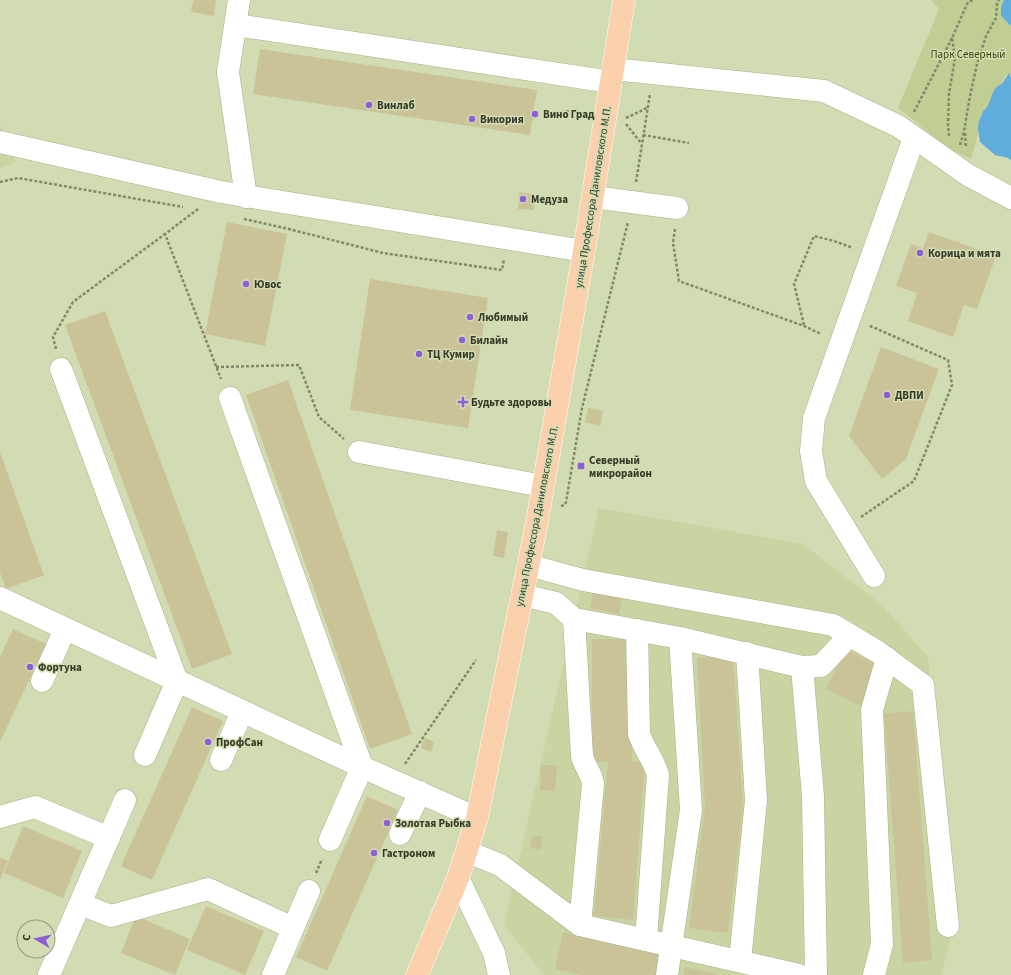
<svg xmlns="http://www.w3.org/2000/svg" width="1011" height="975" font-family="'Source Sans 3',sans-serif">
<rect width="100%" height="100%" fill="#d2dcb2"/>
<g fill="#c8d4a2">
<polygon points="0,126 16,162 0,168"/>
<polygon points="599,508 803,544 882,605 928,657 937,776 959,908 941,975 544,975 504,925"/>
</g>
<polygon fill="#c0cd93" points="931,0 1004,0 1001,7 1001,16 1011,26 1011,78 1010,74 1005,76 1002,84 994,90 987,109 983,112 981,117 979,120 979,130 971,159 950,149 898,108 939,9"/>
<g fill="#5facdd">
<polygon points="1004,0 1011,0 1011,26 1001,16 1001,7"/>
<path d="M1009 73 1011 78V160C1006 156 1001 157 995 155 990 151 985 146 980 142 979 135 977 127 979 121 980 118 982 115 983 111 993 105 989 88 1002 84Z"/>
</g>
<g fill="#cbc398">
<polygon points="193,0 216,0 214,16 191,12"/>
<polygon points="260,49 537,90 530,135 253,94"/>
<polygon points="519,192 535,194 534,210 518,209"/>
<polygon points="227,222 287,234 265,346 205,334"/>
<polygon points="929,232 996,256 977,309 964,305 953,337 908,321 917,293 896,286 911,244 923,248"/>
<polygon points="370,279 488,298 468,428 350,410"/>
<polygon points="105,311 232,654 192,669 65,325"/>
<polygon points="881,347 939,369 906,459 882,479 849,436"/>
<polygon points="288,380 412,734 370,749 246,395"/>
<polygon points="588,408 603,411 600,426 585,422"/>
<polygon points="0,452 44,575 6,589 0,573"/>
<polygon points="497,530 508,532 504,558 493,556"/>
<polygon points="593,593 622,598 619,614 590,608"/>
<polygon points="13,629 46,644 0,742 0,657"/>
<polygon points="592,639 633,639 632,762 645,762 633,920 594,916 608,762 592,762"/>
<polygon points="845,649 880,666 861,706 826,689"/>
<polygon points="733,655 743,808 728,933 689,928 705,807 697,658"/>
<polygon points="192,707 223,721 152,880 121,866"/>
<polygon points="913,711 932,960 903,963 884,714"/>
<polygon points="425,738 434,742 431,752 421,748"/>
<polygon points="541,765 557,765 555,791 540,790"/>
<polygon points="367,796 398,810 327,971 296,957"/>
<polygon points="23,826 82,851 63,898 4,873"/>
<polygon points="532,836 543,837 541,850 530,848"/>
<polygon points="0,858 8,861 0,880"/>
<polygon points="206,906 264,931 245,975 187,950"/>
<polygon points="136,916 190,939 175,975 121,953"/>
<polygon points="563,932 662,954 657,975 583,975 555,969"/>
<polygon points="685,967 717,974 717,975 683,975"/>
</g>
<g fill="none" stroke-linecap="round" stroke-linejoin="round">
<g stroke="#a8b188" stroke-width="23">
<g id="minor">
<polyline points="239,0 228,72 246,197"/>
<polyline points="236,25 611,82"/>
<polyline points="613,69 824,91 898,126 968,175 1011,198"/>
<polyline points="0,142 221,192 584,251"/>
<polyline points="593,197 677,208"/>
<polyline points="61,369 177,681 145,755"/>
<polyline points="230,398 362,767 330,840"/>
<polyline points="359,452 543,486"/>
<polyline points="528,565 583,580 833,625 878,652 923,685 948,926"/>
<polyline points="874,576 816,481 811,451 814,418 914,138"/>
<polyline points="522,595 556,603 574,619 680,638 802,667 821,666 850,635"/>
<polyline points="0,598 362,767 477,818"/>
<path d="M574 619 582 756C584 766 592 773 593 784L580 925"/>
<path d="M637 630 639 734C644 749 654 760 658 775L646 940"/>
<polyline points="802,667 813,796 816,975"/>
<polyline points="42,681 65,629"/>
<polyline points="221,760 242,712"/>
<polyline points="0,817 35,807 109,838"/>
<polyline points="400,834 420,792"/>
<polyline points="466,851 500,865 580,925 799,975"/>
<polyline points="458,878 494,953 499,975"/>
<polyline points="80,904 111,916 208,889 293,928"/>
<polyline points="740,961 756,800 747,653"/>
<polyline points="49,975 125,800"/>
<polyline points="273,975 309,891"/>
<polyline points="667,975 691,810 680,638"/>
<polyline points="874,975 882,944 872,710 887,658"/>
</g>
</g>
<g stroke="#fff" stroke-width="23">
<polyline id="major" points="417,975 458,878 477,818 537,522 584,251 624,0"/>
</g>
<g stroke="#81886b" stroke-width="2.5" stroke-dasharray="3 2" stroke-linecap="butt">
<polyline points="566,111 584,114"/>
<polyline points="914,112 952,38"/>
<polyline points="626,118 647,108"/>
<polyline points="626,124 641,143"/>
<polyline points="965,133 966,148"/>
<polyline points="643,135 689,143"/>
<polyline points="949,136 948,124 949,94 955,58 952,38 968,2 974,0"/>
<polyline points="960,145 964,131 970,96 977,64 986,36 996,18 997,4 999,0"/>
<polyline points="0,182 18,178 183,207"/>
<polyline points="636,182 650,94"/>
<polyline points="198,209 165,234 221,379"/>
<polyline points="244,219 289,229 383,253 502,270 504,259"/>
<polyline points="675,229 673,243 679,281 804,326 821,334"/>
<polyline points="804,325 794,284 814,236 834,241 853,248"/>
<polyline points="56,349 53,337 73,302 165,234"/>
<polyline points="216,367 299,365 319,417 344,439"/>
<polyline points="561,506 565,505 566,502 582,408 628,222"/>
<polyline points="861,517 914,481 952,385 948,360 868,325"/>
<polyline points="405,764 476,660"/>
<polyline points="316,873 322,859"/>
</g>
<use href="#minor" stroke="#fff" stroke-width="22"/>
<use href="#major" stroke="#fbd0ad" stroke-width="22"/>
</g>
<g fill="#8d5ed7" stroke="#d2dcb2" stroke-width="1.5">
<circle cx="369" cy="105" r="4"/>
<circle cx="535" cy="114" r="4"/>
<circle cx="472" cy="119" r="4"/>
<circle cx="523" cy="199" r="4"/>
<circle cx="920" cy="253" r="4"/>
<circle cx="246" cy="284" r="4"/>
<circle cx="470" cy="317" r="4"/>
<circle cx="462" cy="340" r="4"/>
<circle cx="419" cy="354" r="4"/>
<circle cx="887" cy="395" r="4"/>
<path d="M461 396h4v4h4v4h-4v4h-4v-4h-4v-4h4z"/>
<rect x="577" y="462" width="8" height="8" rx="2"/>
<circle cx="30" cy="667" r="4"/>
<circle cx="208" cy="742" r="4"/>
<circle cx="387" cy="823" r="4"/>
<circle cx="374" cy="853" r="4"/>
</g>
<g text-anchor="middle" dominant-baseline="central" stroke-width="3" stroke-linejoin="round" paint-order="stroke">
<g font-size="11" fill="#3d470a" stroke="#d2dcb2">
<text x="968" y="54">Парк Северный</text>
</g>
<g font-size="11" font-weight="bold" fill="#353928" stroke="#d2dcb2" text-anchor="start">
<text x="377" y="105">Винлаб</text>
<text x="543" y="114">Вино Град</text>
<text x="480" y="119">Викория</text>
<text x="531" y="199">Медуза</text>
<text x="928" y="253">Корица и мята</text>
<text x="254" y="284">Ювос</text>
<text x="478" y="317">Любимый</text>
<text x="470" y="340">Билайн</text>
<text x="427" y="354">ТЦ Кумир</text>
<text x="895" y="395">ДВПИ</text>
<text x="471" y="402">Будьте здоровы</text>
<text x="589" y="460">Северный<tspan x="589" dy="13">микрорайон</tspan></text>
<text x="38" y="667">Фортуна</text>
<text x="216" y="742">ПрофСан</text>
<text x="395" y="823">Золотая Рыбка</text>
<text x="382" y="853">Гастроном</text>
</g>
<g font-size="11" fill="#353928" stroke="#d2dcb2">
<text transform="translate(593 197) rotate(-81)">улица Профессора Даниловского М.П.</text>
<text transform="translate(537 516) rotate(-79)">улица Профессора Даниловского М.П.</text>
</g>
</g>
<g transform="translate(36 939) rotate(279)"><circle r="19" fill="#d2dcb2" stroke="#939b7b"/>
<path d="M0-3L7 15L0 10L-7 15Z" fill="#8d5ed7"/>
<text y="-6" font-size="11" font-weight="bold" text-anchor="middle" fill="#353928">С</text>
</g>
</svg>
